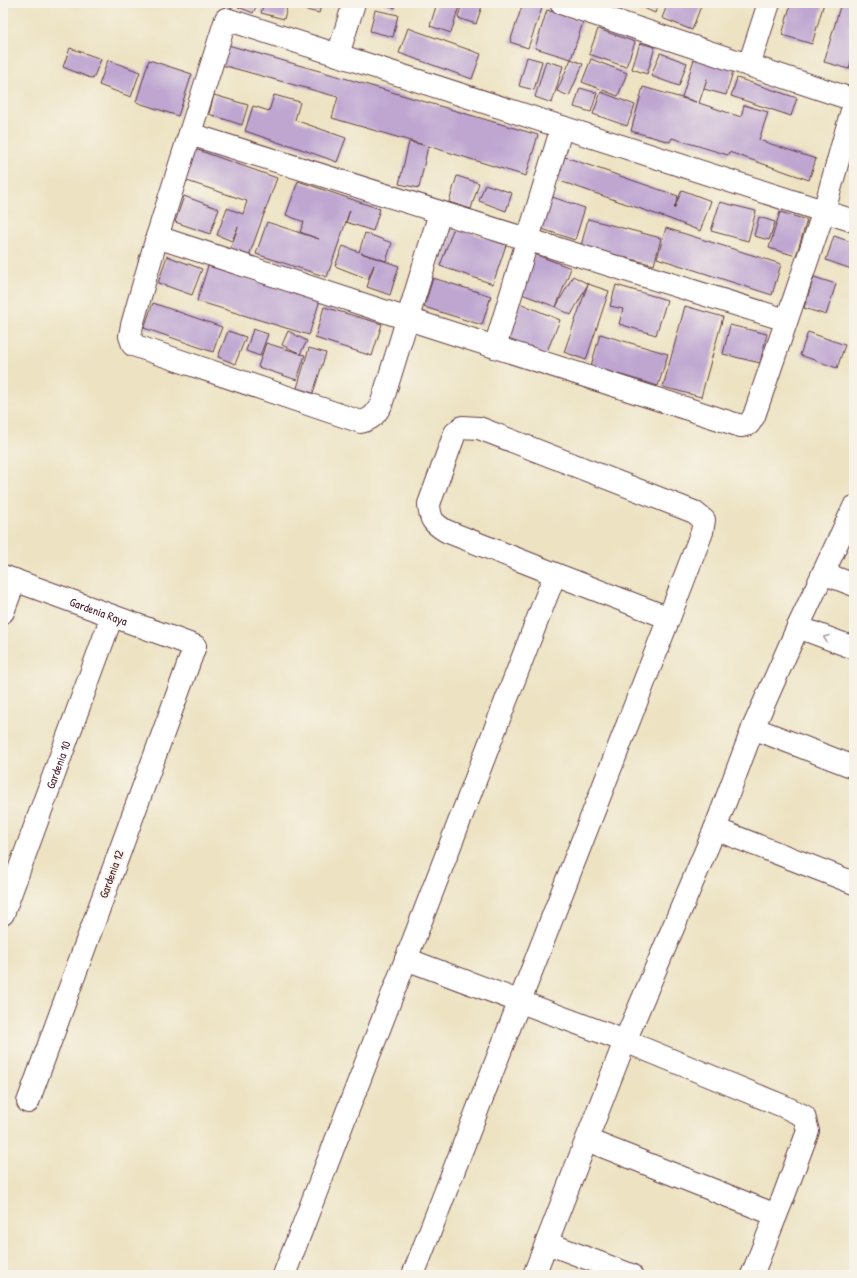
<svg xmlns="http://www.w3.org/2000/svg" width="857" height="1278" font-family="'Patrick Hand',sans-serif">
<rect width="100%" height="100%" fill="#f7f3e8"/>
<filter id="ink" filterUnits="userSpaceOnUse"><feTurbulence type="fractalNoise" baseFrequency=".025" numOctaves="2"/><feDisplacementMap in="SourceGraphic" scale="8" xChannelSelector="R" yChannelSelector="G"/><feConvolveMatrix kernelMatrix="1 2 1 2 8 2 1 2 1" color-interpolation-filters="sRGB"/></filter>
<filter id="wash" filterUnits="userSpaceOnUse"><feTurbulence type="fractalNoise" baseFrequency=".012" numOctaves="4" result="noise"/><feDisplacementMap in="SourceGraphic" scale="16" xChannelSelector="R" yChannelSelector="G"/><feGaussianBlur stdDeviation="0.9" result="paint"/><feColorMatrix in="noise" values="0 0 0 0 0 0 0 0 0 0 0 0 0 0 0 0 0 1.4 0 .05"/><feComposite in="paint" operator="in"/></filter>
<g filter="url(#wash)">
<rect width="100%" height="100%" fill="#ede3c3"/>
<g id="blocks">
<g fill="#bea6d1">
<polygon points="237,3 258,3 253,13 236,6"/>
<polygon points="264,3 288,3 284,19 261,13"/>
<polygon points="298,3 322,3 319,13 297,8"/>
<polygon points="383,3 397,3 395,8"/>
<polygon points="437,3 460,3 451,33 430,26"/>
<polygon points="462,3 483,3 476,24 458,18"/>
<polygon points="523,3 527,3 542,8 528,48 510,42"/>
<polygon points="625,3 643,3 642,8"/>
<polygon points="646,3 659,3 655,13 644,8"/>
<polygon points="668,3 702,3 692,30 662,18"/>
<polygon points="791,3 824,3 812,44 782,35"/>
<polygon points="841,3 854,3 854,50 849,69 824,62"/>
<polygon points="375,10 398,15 393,37 370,31"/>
<polygon points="547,10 583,22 571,59 535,48"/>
<polygon points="408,28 481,54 472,79 399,53"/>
<polygon points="598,29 635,42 626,67 589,54"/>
<polygon points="640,43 655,47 647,74 632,69"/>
<polygon points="228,45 344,78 538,135 526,176 428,146 419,188 399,184 409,142 424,145 332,118 338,97 222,65"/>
<polygon points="70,48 101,59 93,79 63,67"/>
<polygon points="660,53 687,63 679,86 651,76"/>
<polygon points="695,56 734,68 726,95 704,89 707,79 699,103 741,117 744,105 768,112 759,140 816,159 809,180 729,152 728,155 672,138 670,142 631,131 643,87 696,102 682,97"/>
<polygon points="527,57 542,61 534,90 519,86"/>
<polygon points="571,59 583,64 569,96 557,91"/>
<polygon points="591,59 627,73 618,96 582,82"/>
<polygon points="108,60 140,72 131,97 99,85"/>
<polygon points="149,60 192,74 178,116 136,102"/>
<polygon points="546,61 563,66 552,103 535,97"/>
<polygon points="737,78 797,98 791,116 731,96"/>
<polygon points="580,88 597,93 591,112 574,107"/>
<polygon points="601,92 635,105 627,126 593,114"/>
<polygon points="214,95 248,105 242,125 209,114"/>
<polygon points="274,95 300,102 295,120 346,138 337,162 287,144 286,145 245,131 253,106 269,111"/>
<polygon points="192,148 277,178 249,256 230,250 238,227 232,241 217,235 227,208 243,214 247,201 181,179"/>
<polygon points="565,157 678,196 674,209 682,190 711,201 700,231 670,219 557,180"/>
<polygon points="457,176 479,183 471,209 449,202"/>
<polygon points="298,181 380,209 373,231 346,222 350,210 327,277 256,254 267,222 319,239 300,232 304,222 286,215"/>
<polygon points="485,184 512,193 506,211 479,201"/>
<polygon points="184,196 219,209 210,234 175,222"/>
<polygon points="549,196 585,208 575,240 539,228"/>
<polygon points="720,202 756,211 748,241 711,231"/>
<polygon points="780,212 807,220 796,256 769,248"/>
<polygon points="759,217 775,222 769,240 754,236"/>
<polygon points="588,219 661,238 654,265 581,246"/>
<polygon points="454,227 506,245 493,284 440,266"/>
<polygon points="666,228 781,264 772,295 657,258"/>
<polygon points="365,233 392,243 386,261 361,253 399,266 390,295 367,287 374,265 368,279 335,266 343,246 359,252"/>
<polygon points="834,236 854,243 854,270 826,260"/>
<polygon points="534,254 571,268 556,307 573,276 588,284 609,291 586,360 564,352 588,284 571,315 556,307 519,293"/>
<polygon points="167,256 202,269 192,295 158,283"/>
<polygon points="208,266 320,300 309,335 197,301"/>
<polygon points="814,277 836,284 826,315 804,308"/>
<polygon points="433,278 491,296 482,325 424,307"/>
<polygon points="616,285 667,300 656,335 619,324 623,309 610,306"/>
<polygon points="517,302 560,320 545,356 502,338"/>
<polygon points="153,303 222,327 213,352 144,328"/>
<polygon points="685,306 723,317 701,397 663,387"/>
<polygon points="324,307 382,324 372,356 315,338"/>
<polygon points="730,325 767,334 760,363 723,354"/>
<polygon points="253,329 268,334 260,356 246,351"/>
<polygon points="228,331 246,337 235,364 218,357"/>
<polygon points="288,331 307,341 300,354 305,355 297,380 258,367 266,343 299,353 282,345"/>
<polygon points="808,332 845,345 837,368 800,355"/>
<polygon points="600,334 668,354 658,386 591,366"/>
<polygon points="309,348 326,353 313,393 297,388"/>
</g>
</g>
</g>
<g filter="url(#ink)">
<use href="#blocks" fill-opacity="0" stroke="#623c42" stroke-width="1"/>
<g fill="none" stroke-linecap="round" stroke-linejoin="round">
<g stroke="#623c42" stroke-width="24">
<g id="minor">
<polyline points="561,3 854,100"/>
<polyline points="338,55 354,3"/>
<polyline points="749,65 769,3"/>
<polyline points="190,134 786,320"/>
<path d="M440 213 381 405C375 415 372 419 361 422L133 345 130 336 132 325 157 237 226 19 854 221"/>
<polyline points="157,237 408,319 741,426 749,424 754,416 824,211 854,103"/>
<polyline points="495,347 562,127"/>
<polyline points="823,573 854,585"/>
<path id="s1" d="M3 576 195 646 28 1102"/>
<polyline points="3,612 15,580"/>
<polyline points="798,627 854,648"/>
<polyline points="753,728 854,767"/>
<polyline points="715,829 854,883"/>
<path id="s2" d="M3 914 112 616"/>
<polyline points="406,959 625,1041 783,1106 804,1116 808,1131 783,1198 752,1275"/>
<polyline points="587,1140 776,1215"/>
<polyline points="547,1243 631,1275"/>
<path d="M284 1275 555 574 446 531C433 523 430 520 429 504L455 433 462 427 479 428 694 512 704 520 702 532 669 618 555 574"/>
<polyline points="413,1275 669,618"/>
<polyline points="534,1275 625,1041 715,829 753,728 798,627 854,507"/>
</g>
</g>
<use href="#minor" stroke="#fff" stroke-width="22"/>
</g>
<defs><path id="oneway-chevron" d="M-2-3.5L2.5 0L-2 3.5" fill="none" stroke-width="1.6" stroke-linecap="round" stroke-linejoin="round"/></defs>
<use stroke="#ae9aa0" href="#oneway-chevron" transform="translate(826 638) rotate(-159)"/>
</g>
<g text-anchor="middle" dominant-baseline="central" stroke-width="3" stroke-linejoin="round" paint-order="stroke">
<g font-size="12" fill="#4a1f2b" stroke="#f7f3e8">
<text stroke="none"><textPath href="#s1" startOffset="102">Gardenia Raya</textPath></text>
<text stroke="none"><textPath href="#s2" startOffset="159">Gardenia 10</textPath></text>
<text transform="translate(111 874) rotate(-70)">Gardenia 12</text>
</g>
</g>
<rect width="857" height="1278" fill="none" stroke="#f7f3e8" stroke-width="16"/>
</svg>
